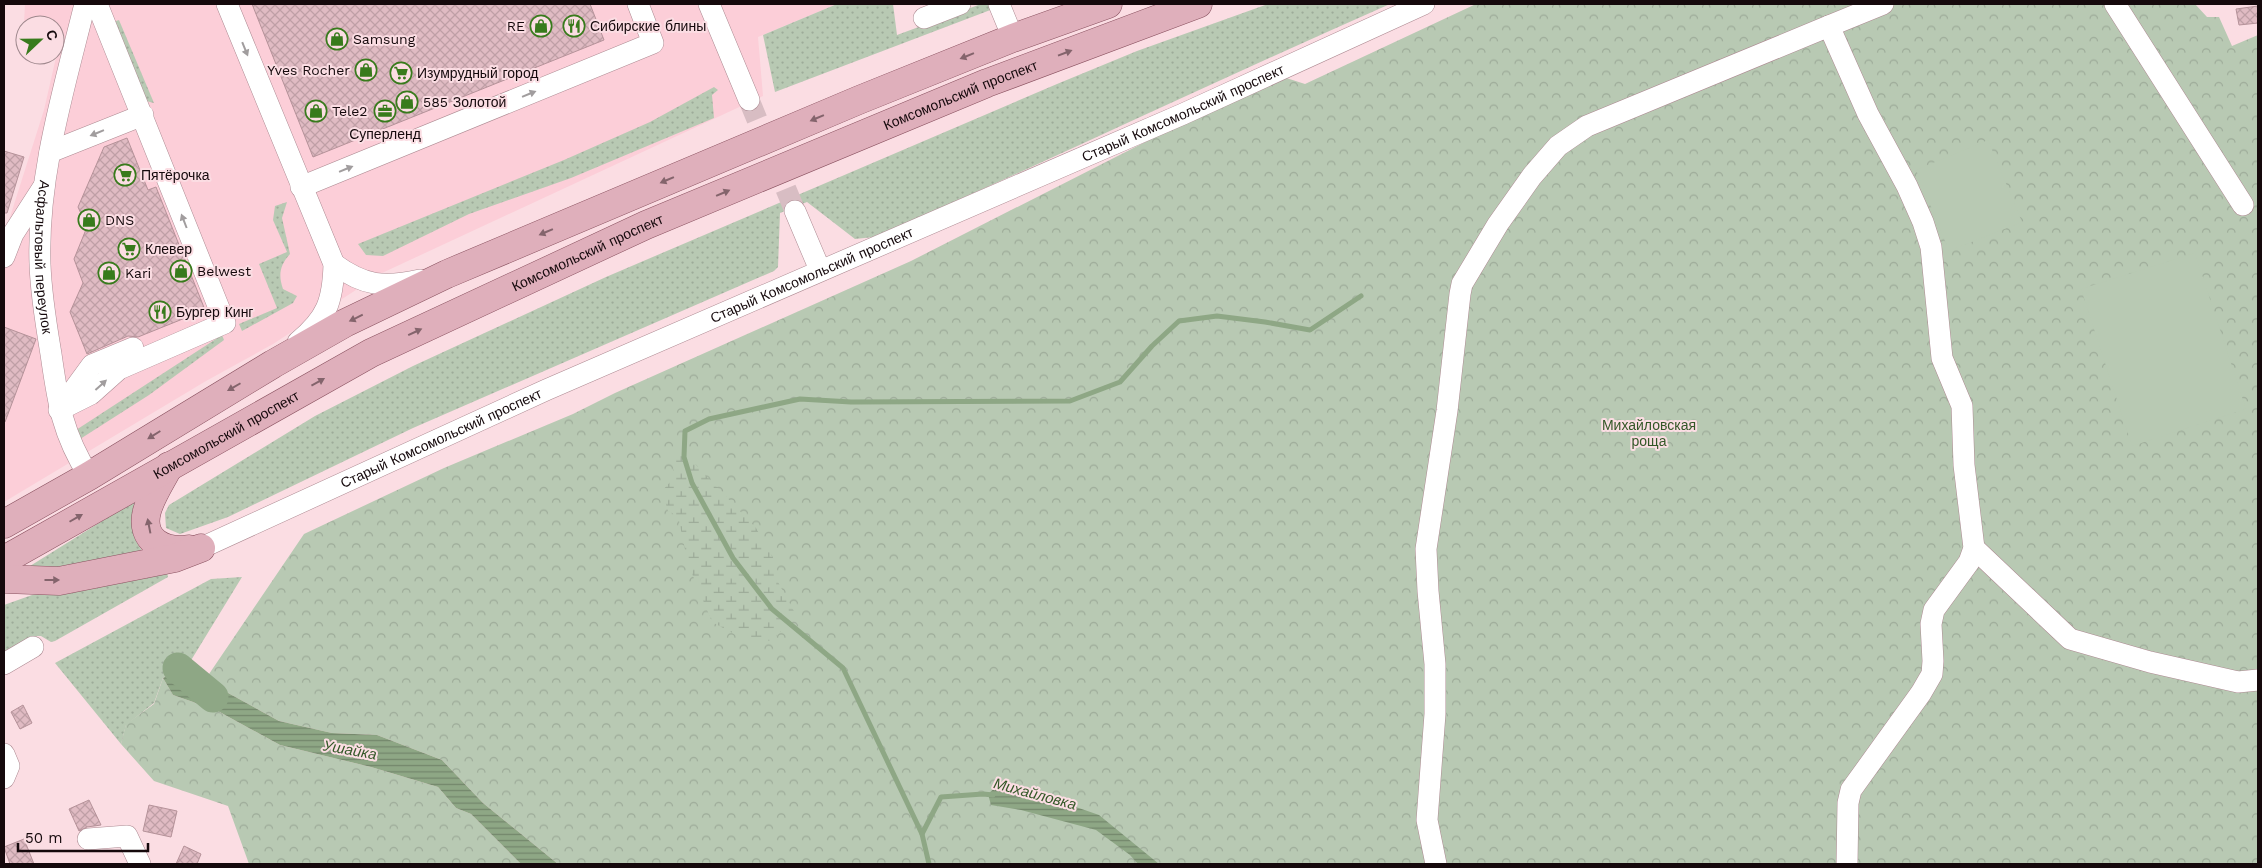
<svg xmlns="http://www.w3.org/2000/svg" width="2262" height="868" font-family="'Work Sans',sans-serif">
<defs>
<pattern id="grass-dots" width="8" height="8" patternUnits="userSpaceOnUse" patternTransform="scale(1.25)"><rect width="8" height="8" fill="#b8c9b3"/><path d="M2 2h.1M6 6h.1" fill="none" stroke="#9dab99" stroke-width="1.8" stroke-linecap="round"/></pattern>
<pattern id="forest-crowns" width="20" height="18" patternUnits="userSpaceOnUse" patternTransform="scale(1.25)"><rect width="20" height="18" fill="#b8c9b3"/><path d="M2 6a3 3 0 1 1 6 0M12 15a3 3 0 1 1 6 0" fill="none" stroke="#9dab99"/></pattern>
<pattern id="wetland-marsh" width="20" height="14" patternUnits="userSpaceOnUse" patternTransform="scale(1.25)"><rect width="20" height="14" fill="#b8c9b3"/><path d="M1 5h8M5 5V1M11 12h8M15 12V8" fill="none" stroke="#9dab99"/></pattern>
<pattern id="water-rules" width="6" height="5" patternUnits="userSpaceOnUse" patternTransform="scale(1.25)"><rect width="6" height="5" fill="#8ea785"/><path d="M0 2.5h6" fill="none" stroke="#73866b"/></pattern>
<pattern id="building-cross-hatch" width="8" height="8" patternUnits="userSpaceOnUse" patternTransform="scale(1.25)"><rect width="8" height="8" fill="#e0bbc3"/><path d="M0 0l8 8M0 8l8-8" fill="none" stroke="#bf9fa6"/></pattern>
</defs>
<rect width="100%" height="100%" fill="#fbdde3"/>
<polygon fill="#fcced8" points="25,4 837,4 758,37 763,96 382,273 273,344 206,381 4,502 4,236 44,110 62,31 55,29 55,25 24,23"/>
<g fill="url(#grass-dots)">
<polygon points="837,4 893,4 897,35 981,4 991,4 993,9 775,92 763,35"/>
<path d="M1268 4H1390C1217 80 1047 162 874 237L855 239 807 202 780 213 778 267 774 271 413 428 228 517 180 534 166 528 165 513 169 505 315 416 413 366 606 277 1057 84 1137 51Z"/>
<polygon points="119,20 154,103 146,101 113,22"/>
<polygon points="714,87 718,90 712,95 714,118 571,178 469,214 383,256 366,255 358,244 564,160 650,122"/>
<path d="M287 202 282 218 290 254C280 265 278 275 283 289L297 296 293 303 242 331 239 324 277 308 259 264 287 252 273 220 275 206Z"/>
<polygon points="222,335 224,340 149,395 77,441 73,432"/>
<path d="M139 498C130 519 129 535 144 553L6 581Z"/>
<polygon points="167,572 168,577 55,641 51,642 41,636 37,636 4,655 4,605 32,595"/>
<polygon points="242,577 190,662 163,678 154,703 126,725 121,744 55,663 211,579"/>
</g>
<g fill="url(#forest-crowns)">
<polygon points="1476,4 2195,4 2207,17 2219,17 2232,46 2258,35 2258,864 558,864 483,803 442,760 377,735 332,733 279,721 219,688 207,677 304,534 444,468 573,414 615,393 911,261 1277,75 1305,84"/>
<polygon points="163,678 173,695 216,710 280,745 371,767 438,787 456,808 471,814 521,864 249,864 228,806 154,781 121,744 126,724 154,704"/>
</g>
<polygon fill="url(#wetland-marsh)" points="677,445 756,528 774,560 778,582 796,615 772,641 742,638 712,622 688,564 678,516 668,511 662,491 672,480"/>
<g fill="#b8c9b3">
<polygon points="1988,140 2022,222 1949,251 1916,170"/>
<polygon points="2195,253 2246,409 2132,446 2081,289"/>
</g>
<g fill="url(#water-rules)">
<polygon points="192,663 219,688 279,721 332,733 377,735 442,760 483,803 558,864 521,864 471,814 456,808 438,787 371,767 280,745 216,710 173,695 163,678"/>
<polygon points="997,786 1050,798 1099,815 1159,864 1138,864 1130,855 1096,830 1021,810 991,805 988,794"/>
</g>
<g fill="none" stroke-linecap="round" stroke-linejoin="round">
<g stroke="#8ea785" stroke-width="5">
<polyline points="922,834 843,668 772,609 733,558 692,483 684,457 685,431 709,419 800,399 851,402 1070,401 1120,382 1152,346 1179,321 1217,316 1265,322 1310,330 1361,296"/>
<polyline points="929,864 922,834 941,797 983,794 993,795"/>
</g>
<polyline stroke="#8ea785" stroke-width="31" points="178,668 213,697"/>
</g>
<g fill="url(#building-cross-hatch)" stroke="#b59299">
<polygon points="252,4 590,4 604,40 313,157"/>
<polygon points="2258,6 2258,23 2239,25 2236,9"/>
<polygon points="127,138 148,190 156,187 205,310 138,337 128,336 87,354 70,312 83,283 74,259 87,227 78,207 104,147"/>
<polygon points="4,151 24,157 7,213 4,213"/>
<polygon points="4,327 36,339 5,422 4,421"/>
<polygon points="23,705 32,723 20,729 11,712"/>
<polygon points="89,800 101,825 87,827 79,831 69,809"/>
<polygon points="149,805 177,811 171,837 143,831"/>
<polygon points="24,839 34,864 10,864 4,847"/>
<polygon points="184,846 201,854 197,864 176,864"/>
</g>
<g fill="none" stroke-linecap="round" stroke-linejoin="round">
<polyline stroke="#d8bdc3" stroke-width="21" stroke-dasharray="21 11" stroke-linecap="butt" points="749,100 795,211"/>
<g stroke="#ad8a92" stroke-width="22">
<g id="minor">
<path id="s1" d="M85 4C64 89 37 176 40 264 41 295 46 324 51 354 58 403 62 433 89 476"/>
<path d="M227 4 334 264C333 301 327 318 298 342"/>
<polyline points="709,4 749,100"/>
<polyline points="999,4 1013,38"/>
<polyline points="2115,4 2243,205"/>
<polyline points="924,18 960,4"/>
<polyline points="1829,26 1883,4"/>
<polyline points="50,152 143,115"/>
<polyline points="301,187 653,43 638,4"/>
<polyline points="795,211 820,270"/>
<polyline points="4,257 13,234 44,186"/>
<path d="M334 264C364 286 384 288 420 280"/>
<polyline points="62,406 92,365 133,348"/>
<polyline points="59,410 91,394 119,369 225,323 97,4"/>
<path id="s2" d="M201 548 546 390 1183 114 1424 4"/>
<polyline points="1974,548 2070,639 2150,662 2238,682 2258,680"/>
<polyline points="4,664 33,647"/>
<polyline points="4,754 9,766 4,778"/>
<polyline points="88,839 127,836 140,864"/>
<polyline points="1436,864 1427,820 1435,714 1435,664 1428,591 1426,549 1447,411 1460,294 1462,284 1498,224 1532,176 1558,146 1587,126 1829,26 1868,114 1907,186 1923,222 1931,247 1942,358 1962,406 1964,465 1974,548 1969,562 1934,610 1931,624 1933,661 1932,674 1921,693 1851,790 1848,803 1847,864"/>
</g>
</g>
<g stroke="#8a5260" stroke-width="29">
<g id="major">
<path d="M169 466C162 480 151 496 147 511 139 541 165 553 189 549"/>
<polyline points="4,524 89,476 273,364 345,323 447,274 859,100 1013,38 1108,4"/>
<path id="s3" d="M4 560 371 353 646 225 987 83 1198 4"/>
<polyline points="4,579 59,581 175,558 201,548"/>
</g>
</g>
<use href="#minor" stroke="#fff" stroke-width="21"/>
<use href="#major" stroke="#dfafbb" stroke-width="28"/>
</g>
<defs><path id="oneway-solid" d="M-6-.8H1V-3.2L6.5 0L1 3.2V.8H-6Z" transform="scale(1.25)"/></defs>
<g fill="#a19d9e">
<use href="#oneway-solid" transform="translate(245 49) rotate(68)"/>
<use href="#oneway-solid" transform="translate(529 94) rotate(-22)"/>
<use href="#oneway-solid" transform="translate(97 133) rotate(158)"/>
<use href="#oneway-solid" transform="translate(346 169) rotate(-22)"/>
<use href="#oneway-solid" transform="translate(184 221) rotate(-111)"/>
<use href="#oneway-solid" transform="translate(101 385) rotate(-42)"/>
</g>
<g fill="#84646c">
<use href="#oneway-solid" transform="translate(1065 53) rotate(-21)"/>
<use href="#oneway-solid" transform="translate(967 56) rotate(158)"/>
<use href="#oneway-solid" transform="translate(817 118) rotate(157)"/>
<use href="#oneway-solid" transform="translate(667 180) rotate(157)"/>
<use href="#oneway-solid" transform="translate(723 193) rotate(-23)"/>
<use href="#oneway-solid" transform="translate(546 232) rotate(157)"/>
<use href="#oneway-solid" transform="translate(356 318) rotate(154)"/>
<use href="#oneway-solid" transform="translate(415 332) rotate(-25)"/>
<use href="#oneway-solid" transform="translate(318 382) rotate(-29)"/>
<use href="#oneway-solid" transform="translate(234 387) rotate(150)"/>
<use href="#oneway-solid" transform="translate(154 435) rotate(148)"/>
<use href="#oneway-solid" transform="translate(76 518) rotate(-30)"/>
<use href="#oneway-solid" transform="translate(149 526) rotate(-101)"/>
<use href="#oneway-solid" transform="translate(52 580)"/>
</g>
<defs>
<g id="shop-ring" transform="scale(1.125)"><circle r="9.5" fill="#fbdde3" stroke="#387b1c" stroke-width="1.5"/><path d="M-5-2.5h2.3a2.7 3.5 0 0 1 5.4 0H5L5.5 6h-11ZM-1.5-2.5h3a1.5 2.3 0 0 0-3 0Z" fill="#387b1c"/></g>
<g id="restaurant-ring" transform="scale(1.125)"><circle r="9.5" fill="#fbdde3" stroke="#387b1c" stroke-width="1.5"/><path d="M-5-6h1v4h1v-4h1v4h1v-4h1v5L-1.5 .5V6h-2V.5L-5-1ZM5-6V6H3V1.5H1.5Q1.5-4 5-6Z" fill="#387b1c"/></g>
<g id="supermarket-ring" transform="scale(1.125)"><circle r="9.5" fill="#fbdde3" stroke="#387b1c" stroke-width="1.5"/><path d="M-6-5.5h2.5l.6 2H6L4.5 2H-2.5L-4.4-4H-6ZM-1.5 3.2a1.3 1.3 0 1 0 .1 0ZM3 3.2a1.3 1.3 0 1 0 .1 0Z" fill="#387b1c"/></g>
<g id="office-ring" transform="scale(1.125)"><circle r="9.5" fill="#fbdde3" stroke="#387b1c" stroke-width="1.5"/><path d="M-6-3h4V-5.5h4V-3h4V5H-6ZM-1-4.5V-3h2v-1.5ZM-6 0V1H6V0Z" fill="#387b1c"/></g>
</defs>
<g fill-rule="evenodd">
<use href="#shop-ring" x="541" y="26"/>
<use href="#restaurant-ring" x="574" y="26"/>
<use href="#shop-ring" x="337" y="39"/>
<use href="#shop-ring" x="366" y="70"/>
<use href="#supermarket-ring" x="401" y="73"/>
<use href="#shop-ring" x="407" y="102"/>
<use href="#shop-ring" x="316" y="111"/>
<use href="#office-ring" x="385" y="111"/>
<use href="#supermarket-ring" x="125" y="175"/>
<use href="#shop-ring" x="89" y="220"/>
<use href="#supermarket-ring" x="129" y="249"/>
<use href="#shop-ring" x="181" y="271"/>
<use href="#shop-ring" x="109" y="273"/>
<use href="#restaurant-ring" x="160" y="312"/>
</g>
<g text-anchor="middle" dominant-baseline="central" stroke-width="4" stroke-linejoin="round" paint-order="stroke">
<g font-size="14" fill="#15090c" stroke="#fbdde3" text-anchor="start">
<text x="525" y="26" text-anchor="end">RE</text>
<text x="590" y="26">Сибирские блины</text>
<text x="353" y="39">Samsung</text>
<text x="350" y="70" text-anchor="end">Yves Rocher</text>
<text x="417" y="73">Изумрудный город</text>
<text x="423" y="102">585 Золотой</text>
<text x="332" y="111">Tele2</text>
<text x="385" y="134" text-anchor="middle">Суперленд</text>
<text x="141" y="175">Пятёрочка</text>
<text x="105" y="220">DNS</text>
<text x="145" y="249">Клевер</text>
<text x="197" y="271">Belwest</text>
<text x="125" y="273">Kari</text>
<text x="176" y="312">Бургер Кинг</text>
</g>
<g font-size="14" fill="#15090c" stroke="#fbdde3">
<text stroke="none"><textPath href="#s3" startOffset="1065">Комсомольский проспект</textPath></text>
<text stroke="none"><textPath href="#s2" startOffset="1074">Старый Комсомольский проспект</textPath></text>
<text stroke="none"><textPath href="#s3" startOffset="660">Комсомольский проспект</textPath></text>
<text stroke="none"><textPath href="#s1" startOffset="258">Асфальтовый переулок</textPath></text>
<text stroke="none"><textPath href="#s2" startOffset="669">Старый Комсомольский проспект</textPath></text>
<text stroke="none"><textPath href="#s3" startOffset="255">Комсомольский проспект</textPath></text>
<text stroke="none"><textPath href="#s2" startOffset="264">Старый Комсомольский проспект</textPath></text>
</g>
<g font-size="14" fill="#335727" stroke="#fbdde3">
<text x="1649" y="425">Михайловская<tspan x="1649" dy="16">роща</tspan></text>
</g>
<g font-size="15" font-style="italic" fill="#345828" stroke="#fbdde3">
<text transform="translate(350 750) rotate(10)">Ушайка</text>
<text transform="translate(1035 794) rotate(15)">Михайловка</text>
</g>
</g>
<rect width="2262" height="868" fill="none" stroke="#15090c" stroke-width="10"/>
<g transform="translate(40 40) rotate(68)"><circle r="24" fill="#fbdde3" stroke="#9f888d"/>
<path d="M0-4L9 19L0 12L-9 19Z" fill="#387b1c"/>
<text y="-8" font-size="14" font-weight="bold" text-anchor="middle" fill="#15090c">С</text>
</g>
<path d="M18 843v8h130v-8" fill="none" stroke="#15090c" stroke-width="2.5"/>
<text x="25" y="843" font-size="15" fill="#15090c" stroke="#fbdde3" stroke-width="4" paint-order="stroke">50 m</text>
</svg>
